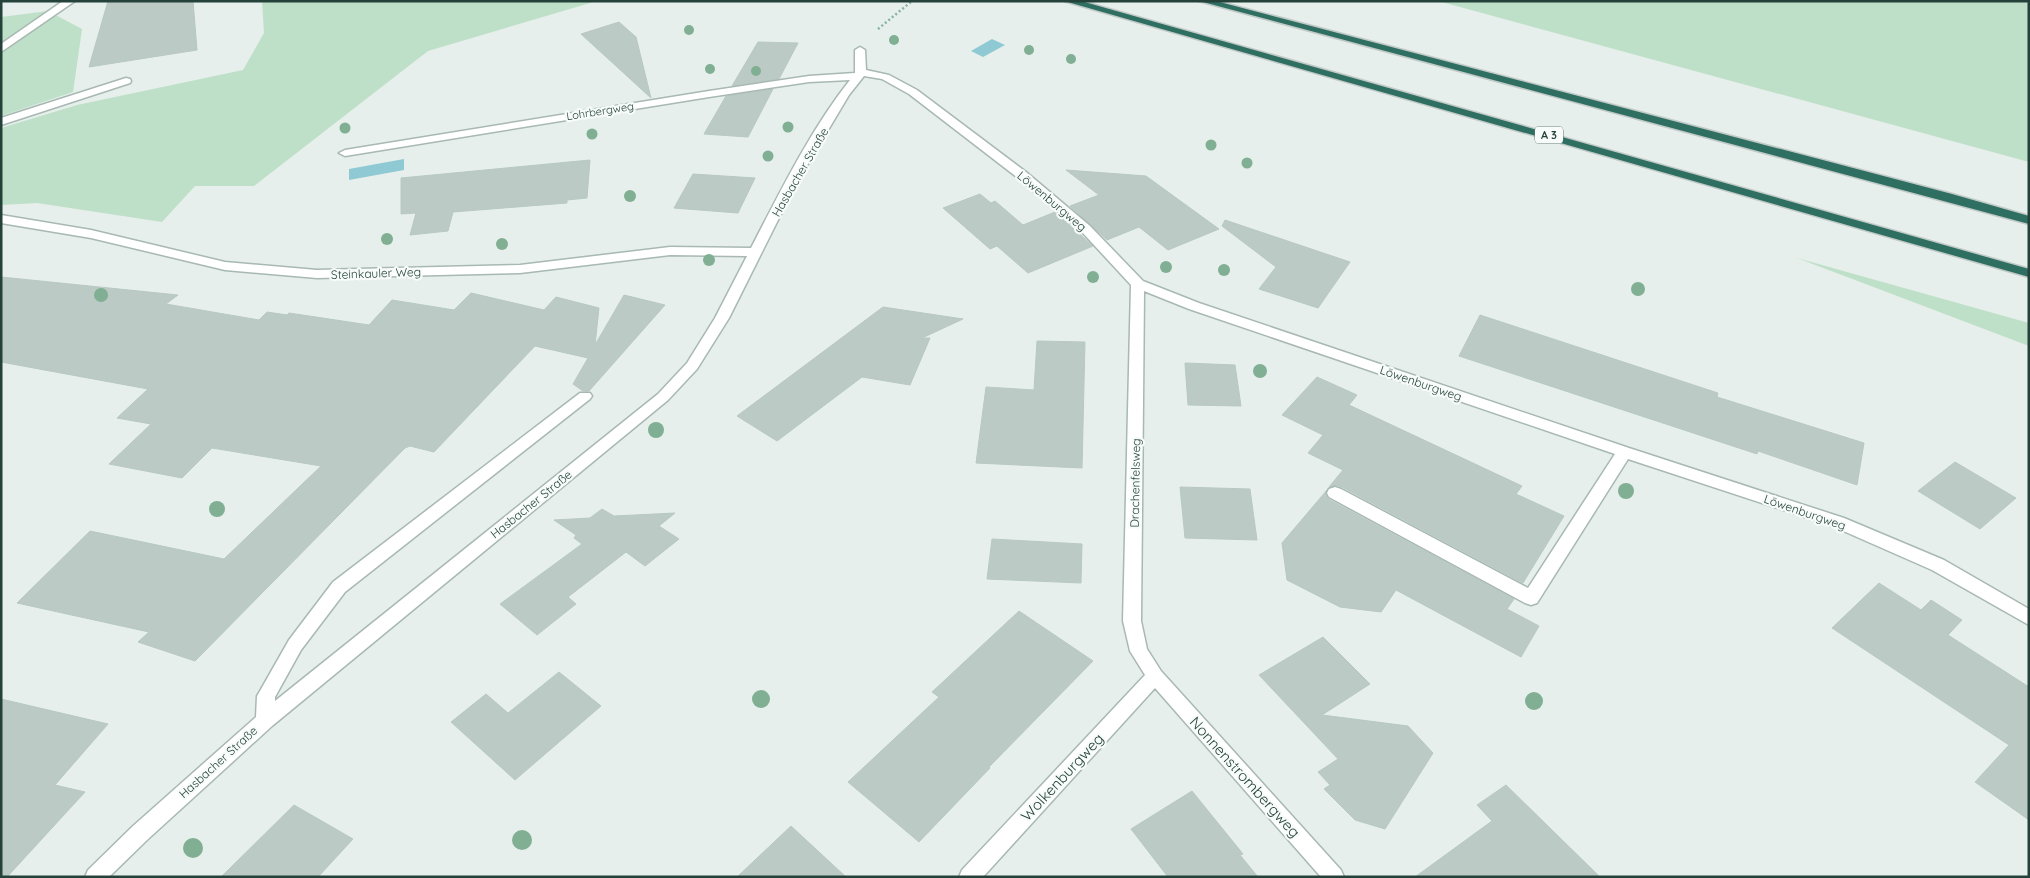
<svg xmlns="http://www.w3.org/2000/svg" width="2030" height="878" font-family="Quicksand,sans-serif">
<rect width="100%" height="100%" fill="#e6efeb"/>
<g fill="#bfe0c8">
<polygon points="262,1 597,1 428,51 254,186 195,186 162,222 37,203 1,205 1,128 77,105 243,70 264,33"/>
<polygon points="1438,1 2029,1 2029,162"/>
<polygon points="48,11 82,29 73,92 1,116 1,17"/>
<polygon points="1797,258 2029,323 2029,346"/>
</g>
<g fill="#8ec9d4">
<polygon points="992,39 1005,45 983,57 971,51"/>
<polygon points="404,159 404,170 349,180 349,169"/>
</g>
<g fill="#bbcac4" stroke="#b8c9c2">
<polygon points="108,1 193,1 197,50 89,67"/>
<polygon points="619,22 636,37 651,98 581,34"/>
<polygon points="758,42 798,43 779,79 732,86"/>
<polygon points="773,89 748,137 704,134 726,96"/>
<polygon points="590,160 587,198 567,200 567,203 453,212 448,231 410,235 416,213 401,214 401,178"/>
<polygon points="1066,170 1146,176 1219,229 1168,250 1139,227 1107,240 1070,206 1099,195"/>
<polygon points="693,174 755,178 738,213 674,208"/>
<polygon points="980,194 991,203 995,201 1023,225 1055,212 1093,246 1028,273 997,246 990,249 943,208"/>
<polygon points="1225,220 1350,262 1318,308 1259,289 1276,267 1222,226"/>
<polygon points="1,277 178,295 166,304 259,320 267,312 287,315 289,313 369,325 392,300 454,310 471,293 544,310 556,297 599,308 595,345 624,295 665,305 589,391 583,391 573,384 588,358 535,346 434,452 410,446 405,448 195,661 138,642 149,632 17,603 90,531 224,559 321,466 212,448 182,478 109,464 151,424 117,418 148,389 1,362"/>
<polygon points="883,307 963,319 922,338 930,338 910,385 862,377 777,441 737,416"/>
<polygon points="1480,315 1718,393 1717,397 1864,443 1857,485 1758,451 1757,454 1459,356"/>
<polygon points="1037,341 1085,342 1082,468 976,463 986,387 1034,390"/>
<polygon points="1185,363 1235,365 1241,406 1188,405"/>
<polygon points="1317,377 1357,395 1349,405 1522,486 1516,494 1564,516 1523,583 1342,487 1336,485 1329,487 1343,470 1308,453 1323,435 1282,415"/>
<polygon points="1955,462 2016,498 1980,529 1918,491"/>
<polygon points="1180,487 1250,489 1257,540 1185,538"/>
<polygon points="1327,490 1325,494 1328,499 1514,599 1507,609 1539,626 1521,657 1396,590 1381,612 1340,607 1287,580 1282,543"/>
<polygon points="602,509 614,516 675,513 659,526 679,539 645,566 626,552 568,597 576,604 537,635 500,604 582,544 574,538 576,535 554,520 590,518"/>
<polygon points="992,539 1082,544 1081,583 987,579"/>
<polygon points="1879,583 1921,610 1931,600 1962,620 1948,635 2029,687 2029,820 1975,782 2009,745 1832,628"/>
<polygon points="1019,611 1093,661 989,767 990,768 919,842 848,782 939,697 932,692"/>
<polygon points="1323,637 1370,684 1322,715 1408,726 1433,753 1385,829 1355,820 1324,789 1330,785 1318,772 1338,759 1259,675"/>
<polygon points="559,672 601,706 515,780 451,722 486,694 508,713"/>
<polygon points="1,699 108,724 55,785 85,792 7,877 1,877"/>
<polygon points="1506,785 1600,877 1415,877 1492,821 1477,805"/>
<polygon points="1192,791 1243,854 1240,855 1258,877 1168,877 1131,829"/>
<polygon points="294,805 353,839 318,877 221,877"/>
<polygon points="791,826 846,877 737,877"/>
</g>
<g fill="none" stroke-linecap="round" stroke-linejoin="round">
<g stroke="#a8b8b2" stroke-width="3">
<g id="minor">
<polygon points="63,1 75,1 1,52 1,44"/>
<path d="M860 47 865 50 866 70 889 75 917 90 1026 172 1090 226 1143 281 1199 303 1629 448 1844 518 1944 560 2029 609V625L1932 570 1832 526 1628 459 1537 603 1531 605 1525 603 1329 497 1327 493 1329 489 1335 487 1341 489 1528 588 1615 454 1189 309 1144 291 1141 621 1147 649 1161 671 1341 870 1344 877H1321L1155 688 983 877H959L962 870 1145 675 1130 651 1123 621 1131 285 1082 232 1018 178 909 94 882 79 864 76 849 95 796 184 729 318 697 369 668 400 272 726 147 840 109 877H85L88 870 133 826 256 717 257 696 260 691 289 640 333 582 580 393H590L592 396 590 399 345 592 301 650 275 697V701L658 394 687 363 715 318 747 256 670 255 520 273 317 278 225 270 91 238 1 223V215L91 230 225 262 317 270 520 265 670 247 751 248C780 192 811 129 850 80L809 82 709 97 345 156 339 153 345 150 709 91 809 76 855 73V50Z"/>
<polygon points="126,78 130,79 131,81 130,83 1,125 1,118"/>
</g>
</g>
<g stroke="#c2cac8" stroke-width="3">
<g id="highway">
<polygon points="1064,1 1081,1 2029,269 2029,277"/>
<polygon points="1199,1 1216,1 1952,194 2029,216 2029,224"/>
</g>
</g>
<polyline stroke="#86b3a5" stroke-width="2.5" stroke-dasharray="2 2.5" stroke-linecap="butt" points="878,29 912,1"/>
<use href="#minor" fill="#fff" fill-rule="evenodd"/>
<use href="#highway" fill="#2f6f62" fill-rule="evenodd"/>
</g>
<g fill="#80af93">
<circle cx="689" cy="30" r="5"/>
<circle cx="894" cy="40" r="5"/>
<circle cx="1029" cy="50" r="5"/>
<circle cx="1071" cy="59" r="5"/>
<circle cx="710" cy="69" r="5"/>
<circle cx="756" cy="71" r="5"/>
<circle cx="788" cy="127" r="5.5"/>
<circle cx="345" cy="128" r="5.5"/>
<circle cx="592" cy="134" r="5.5"/>
<circle cx="1211" cy="145" r="5.5"/>
<circle cx="768" cy="156" r="5.5"/>
<circle cx="1247" cy="163" r="5.5"/>
<circle cx="630" cy="196" r="6"/>
<circle cx="387" cy="239" r="6"/>
<circle cx="502" cy="244" r="6"/>
<circle cx="709" cy="260" r="6"/>
<circle cx="1166" cy="267" r="6"/>
<circle cx="1224" cy="270" r="6"/>
<circle cx="1093" cy="277" r="6"/>
<circle cx="1638" cy="289" r="7"/>
<circle cx="101" cy="295" r="7"/>
<circle cx="1260" cy="371" r="7"/>
<circle cx="656" cy="430" r="8"/>
<circle cx="1626" cy="491" r="8"/>
<circle cx="217" cy="509" r="8"/>
<circle cx="761" cy="699" r="9"/>
<circle cx="1534" cy="701" r="9"/>
<circle cx="522" cy="840" r="10"/>
<circle cx="193" cy="848" r="10"/>
</g>
<g text-anchor="middle" dominant-baseline="central" stroke-width="4.5" stroke-linejoin="round" paint-order="stroke">
<g font-size="11" fill="#24423a" stroke="#f7fbf9">
<text transform="translate(600 111) rotate(-9)">Lohrbergweg</text>
</g>
<rect fill="#f7fbf9" stroke="#637a73" stroke-width="1" x="1535" y="126.5" width="28" height="17" rx="4"/>
<g font-size="11" font-weight="bold" fill="#24423a">
<text x="1549" y="135">A 3</text>
</g>
<g font-size="12" fill="#24423a" stroke="#f7fbf9">
<text transform="translate(800 172) rotate(-60)">Hasbacher Straße</text>
<text transform="translate(1052 201) rotate(40)">Löwenburgweg</text>
<text transform="translate(376 273) rotate(-2)">Steinkauler Weg</text>
<text transform="translate(1421 383) rotate(19)">Löwenburgweg</text>
<text transform="translate(1135 483) rotate(-89)">Drachenfelsweg</text>
<text transform="translate(531 504) rotate(-39)">Hasbacher Straße</text>
<text transform="translate(1805 512) rotate(19)">Löwenburgweg</text>
<text transform="translate(218 762) rotate(-42)">Hasbacher Straße</text>
</g>
<g font-size="15" fill="#24423a" stroke="#f7fbf9">
<text transform="translate(1062 777) rotate(-47)">Wolkenburgweg</text>
<text transform="translate(1245 777) rotate(48)">Nonnenstrombergweg</text>
</g>
</g>
<rect width="2030" height="878" fill="none" stroke="#24423a" stroke-width="5"/>
</svg>
